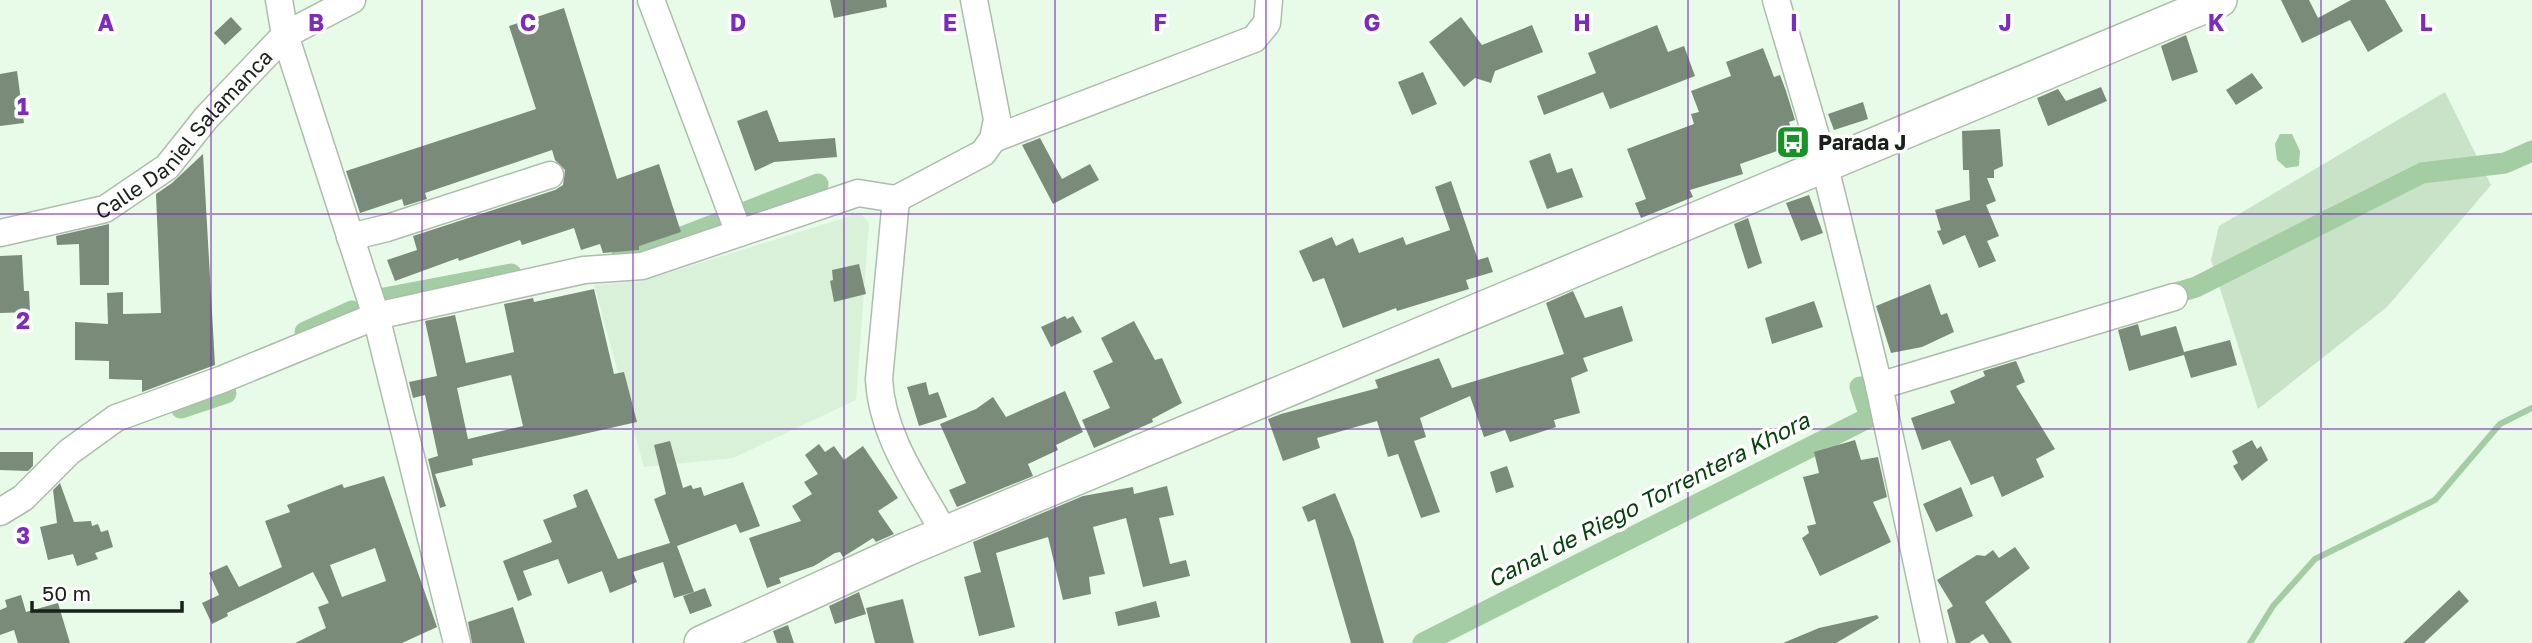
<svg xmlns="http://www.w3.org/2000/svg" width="2532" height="643" font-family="'Golos Text',sans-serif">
<rect width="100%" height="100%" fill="#e8fbe8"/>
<polygon fill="#d9f1d8" points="860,213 869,223 856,400 733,458 644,467 594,285 643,281"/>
<polygon fill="#c8e3c7" points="2445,92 2491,185 2387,307 2258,409 2211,260 2219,226"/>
<polygon fill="#a4cda3" points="2280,134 2292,134 2300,151 2299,166 2286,168 2277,160 2275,144"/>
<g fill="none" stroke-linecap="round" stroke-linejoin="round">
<polyline stroke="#a4cda3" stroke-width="6" points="2250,643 2273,606 2315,559 2435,500 2500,424 2532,408"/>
<g stroke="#a4cda3" stroke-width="21">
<polyline points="748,211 818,184"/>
<polyline points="622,256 638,254 718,223"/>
<polyline points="2159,298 2196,287 2422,173 2505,163 2532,151"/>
<polyline points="379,299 511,274"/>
<polyline points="305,332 352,311"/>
<polyline points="181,408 226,393"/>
<polyline points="1423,643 1870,417 1860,387"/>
</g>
</g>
<g fill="#7b8b7a" fill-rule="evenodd">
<polygon points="830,0 886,0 887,7 834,18"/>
<polygon points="2281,0 2309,0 2318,18 2351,0 2385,0 2403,31 2368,52 2350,20 2302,43"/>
<polygon points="564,8 617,179 659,164 681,232 639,246 639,250 603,253 600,244 581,250 574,228 522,245 520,240 459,261 458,258 395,281 387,260 417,250 413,236 555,190 563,185 565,170 555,160 552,150 425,193 427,199 404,206 402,199 360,213 346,171 536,109 509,26"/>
<polygon points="231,17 242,29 225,45 214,33"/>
<polygon points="1461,17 1482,45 1532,25 1543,52 1495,71 1491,83 1475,78 1464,87 1429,42"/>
<polygon points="1657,25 1668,52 1684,46 1695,76 1610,109 1603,92 1544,115 1537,96 1596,73 1588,53"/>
<polygon points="2186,35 2198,72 2172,81 2161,46"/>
<polygon points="1763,48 1774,77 1780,75 1786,91 1795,120 1789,122 1797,144 1740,164 1743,174 1690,190 1693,197 1641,218 1635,203 1646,199 1627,149 1694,124 1691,114 1699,112 1691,91 1731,76 1726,62"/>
<polygon points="17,71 24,123 0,126 0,74"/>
<polygon points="1423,72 1437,104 1412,115 1398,82"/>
<polygon points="2252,73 2263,88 2236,105 2226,90"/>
<polygon points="2101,87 2107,101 2048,126 2037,98 2058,89 2066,101"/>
<polygon points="1863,102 1868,119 1834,130 1828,114"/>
<polygon points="767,110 779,142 835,138 837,157 774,162 755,171 737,121"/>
<polygon points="2000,129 2003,166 1994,170 1994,178 1987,178 1996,201 1986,205 1999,236 1987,241 1996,261 1979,268 1965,235 1943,245 1937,231 1941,230 1935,210 1970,200 1969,170 1963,170 1962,131"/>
<polygon points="1040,138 1062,179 1090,164 1099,180 1053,204 1022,145"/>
<polygon points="1550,153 1557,173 1572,168 1583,197 1547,209 1529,161"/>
<polygon points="203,154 215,365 142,392 142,380 109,379 109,361 75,360 75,322 108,324 107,293 123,292 123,314 161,313 156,194 172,183"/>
<polygon points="1451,181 1478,260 1488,257 1493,272 1466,280 1469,289 1397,311 1396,308 1343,328 1324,278 1313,282 1299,251 1332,237 1336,246 1353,238 1359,253 1403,237 1406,245 1450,230 1435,187"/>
<polygon points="1809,195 1823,233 1801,241 1786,203"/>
<polygon points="1748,218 1762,263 1748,269 1734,224"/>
<polygon points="109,224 109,285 80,285 79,244 57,245 56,236"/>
<polygon points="22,255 24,291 29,291 30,312 0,313 0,256"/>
<polygon points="859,264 866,294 834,302 830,281 833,280 832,270"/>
<polygon points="1930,284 1941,315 1947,313 1954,332 1922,347 1891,353 1876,306"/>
<path d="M594 289 614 374 624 372 637 422 472 459 473 465 435 474 446 506 440 508 428 459 438 456 425 395 413 398 409 382 437 376 425 321 455 315 466 363 514 352 504 304 533 298 534 302ZM511 375 523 426 468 439 457 388Z"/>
<polygon points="1573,291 1585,318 1622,306 1633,341 1583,358 1588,371 1571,378 1580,413 1554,420 1556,427 1510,442 1505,430 1484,437 1470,396 1420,418 1426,437 1414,441 1440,512 1421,518 1398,454 1388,457 1377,421 1317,438 1320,448 1283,461 1268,419 1281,414 1378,388 1375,380 1439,358 1452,388 1564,354 1546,303"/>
<polygon points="1814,301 1823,327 1772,344 1765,318"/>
<polygon points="1065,316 1067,319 1073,316 1082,332 1051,347 1041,327"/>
<polygon points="1134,321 1155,360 1162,358 1182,403 1152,419 1153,422 1094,448 1082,420 1110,408 1093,371 1113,362 1101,338"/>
<polygon points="2138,324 2141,336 2176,326 2184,352 2230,340 2237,365 2191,378 2184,355 2129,371 2118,330"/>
<polygon points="2016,361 2025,382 2016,386 2055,449 2036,459 2044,477 2002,497 1993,476 1971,485 1950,440 1922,450 1911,418 1955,403 1950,391 1985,376 1983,371"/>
<polygon points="926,382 929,395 938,392 947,417 919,426 907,387"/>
<polygon points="1065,391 1083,432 1056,445 1058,450 1028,464 1033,476 957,507 949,490 966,483 940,424 976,409 993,397 1006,417"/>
<polygon points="1855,440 1861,460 1878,457 1887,497 1873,502 1891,542 1820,576 1802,538 1809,533 1807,526 1816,524 1803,477 1819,473 1814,452"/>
<polygon points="2252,440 2257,449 2261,446 2268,460 2242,481 2233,466 2238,463 2232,451"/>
<polygon points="670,441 683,488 691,485 693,489 701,487 704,496 743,482 760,526 740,533 736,524 677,546 694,592 674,598 663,562 633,572 637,582 610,593 602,571 568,584 558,559 523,571 532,595 518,601 503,561 552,542 543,520 577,507 573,495 587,489 618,559 670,543 654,499 666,494 654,445"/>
<polygon points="819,444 825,452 834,446 844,460 863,446 898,498 878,511 894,534 876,542 873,538 843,557 840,552 835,553 814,566 779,578 781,583 767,588 749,538 801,521 792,506 812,494 804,482 818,474 805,455"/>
<polygon points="0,452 33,452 33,466 28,471 0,470"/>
<polygon points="1507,466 1514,487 1496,493 1490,472"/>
<path d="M384 476 437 627 402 643H295L326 628 318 607 329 603 313 572 227 613 228 616 212 624 202 603 219 595 209 573 227 565 239 587 282 567 265 521 290 512 287 505 342 484 344 488ZM375 548 386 581 342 597 330 565Z"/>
<polygon points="60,483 74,522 91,521 92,526 98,524 101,532 108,530 113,547 95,553 98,559 77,566 73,554 48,560 40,527 57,523 53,490"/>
<polygon points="1167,486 1174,515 1159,518 1170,564 1186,560 1190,576 1143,587 1126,518 1093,527 1105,574 1089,577 1091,594 1063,600 1048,537 996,553 1015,627 979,636 964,577 981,572 973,542 1083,496 1133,487 1134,494"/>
<polygon points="1961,487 1973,516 1936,532 1923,504"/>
<polygon points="1335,493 1354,540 1384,643 1351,643 1315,519 1308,522 1302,507"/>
<polygon points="2015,547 2030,568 1985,602 2012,643 1989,643 1983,634 1969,643 1956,643 1947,610 1953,606 1937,580 1977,555 1985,556 1993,550 1999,558"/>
<polygon points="705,588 712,606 690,614 683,596"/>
<polygon points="2459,590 2469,601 2424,643 2403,643"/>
<polygon points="859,592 866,614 835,624 829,606"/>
<polygon points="21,595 26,612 58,603 70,643 18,643 14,630 0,635 0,610 7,607 5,600"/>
<polygon points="903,599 914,643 875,643 866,608"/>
<polygon points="1156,601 1160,617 1118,626 1115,612"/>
<polygon points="513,607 525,643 472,643 468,622"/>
<polygon points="1877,615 1879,618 1836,643 1783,643 1819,628"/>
<polygon points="788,625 794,643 777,643 773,631"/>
</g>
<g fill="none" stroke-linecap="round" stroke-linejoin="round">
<g stroke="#acbdab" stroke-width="29">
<g id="minor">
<polyline points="279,0 285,35 376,316 457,643"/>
<polyline points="651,0 739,233"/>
<polyline points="1776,0 1825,167 1879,386 1934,643"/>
<polyline points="993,139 1254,39 1267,23 1269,0"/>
<path d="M896 199 879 379C882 437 918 485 945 534"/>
<path id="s1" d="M0 233 105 209 167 167 206 118 285 35 352 0"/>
<polyline points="350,237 387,228 550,175"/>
<polyline points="1879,386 2174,297"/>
<polyline points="0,512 23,498 69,452 116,418 223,379 376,316 584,270 642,266 858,193 896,199 983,153 993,139 997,119 974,0"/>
</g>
</g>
<g stroke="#acbdab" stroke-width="36">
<polyline id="major" points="701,643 907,549 2220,0"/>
</g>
<use href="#minor" stroke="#fff" stroke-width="26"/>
<use href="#major" stroke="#fff" stroke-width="33"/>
</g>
<path fill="none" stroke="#7b2cbf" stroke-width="2" stroke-opacity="0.55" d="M211 0V643M422 0V643M633 0V643M844 0V643M1055 0V643M1266 0V643M1477 0V643M1688 0V643M1899 0V643M2110 0V643M2321 0V643M0 214H2532M0 429H2532"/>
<defs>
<g id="bus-square" transform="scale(1.75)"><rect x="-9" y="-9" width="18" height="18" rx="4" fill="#169426" stroke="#fff"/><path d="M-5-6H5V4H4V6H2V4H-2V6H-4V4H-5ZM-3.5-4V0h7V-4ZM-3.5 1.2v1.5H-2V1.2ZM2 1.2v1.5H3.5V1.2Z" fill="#fff"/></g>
</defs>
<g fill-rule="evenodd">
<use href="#bus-square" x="1793" y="142"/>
</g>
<g text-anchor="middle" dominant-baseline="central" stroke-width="7" stroke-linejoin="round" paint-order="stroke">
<g font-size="21" fill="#1a211a" stroke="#fff">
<text stroke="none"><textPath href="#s1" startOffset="217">Calle Daniel Salamanca</textPath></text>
</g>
<g font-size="21" font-weight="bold" fill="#1a211a" stroke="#fff" text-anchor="start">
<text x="1818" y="142">Parada J</text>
</g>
<g font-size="23" font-style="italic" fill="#06430c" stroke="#fff">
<text transform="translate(1648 499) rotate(-27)">Canal de Riego Torrentera Khora</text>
</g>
</g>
<g font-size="23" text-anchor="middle" font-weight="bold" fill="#7b2cbf" stroke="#fff" stroke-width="7" stroke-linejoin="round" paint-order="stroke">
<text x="106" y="31">A</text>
<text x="316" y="31">B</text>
<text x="528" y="31">C</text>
<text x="738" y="31">D</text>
<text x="950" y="31">E</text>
<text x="1160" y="31">F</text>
<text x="1372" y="31">G</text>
<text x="1582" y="31">H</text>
<text x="1794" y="31">I</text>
<text x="2005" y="31">J</text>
<text x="2216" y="31">K</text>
<text x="2426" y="31">L</text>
<text x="23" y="115">1</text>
<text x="23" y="329">2</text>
<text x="23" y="544">3</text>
</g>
<path d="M32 601v10h150v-10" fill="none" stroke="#1a211a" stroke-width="3.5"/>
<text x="42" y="601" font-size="21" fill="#1a211a" stroke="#ffffff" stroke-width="5" paint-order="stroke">50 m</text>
</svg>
